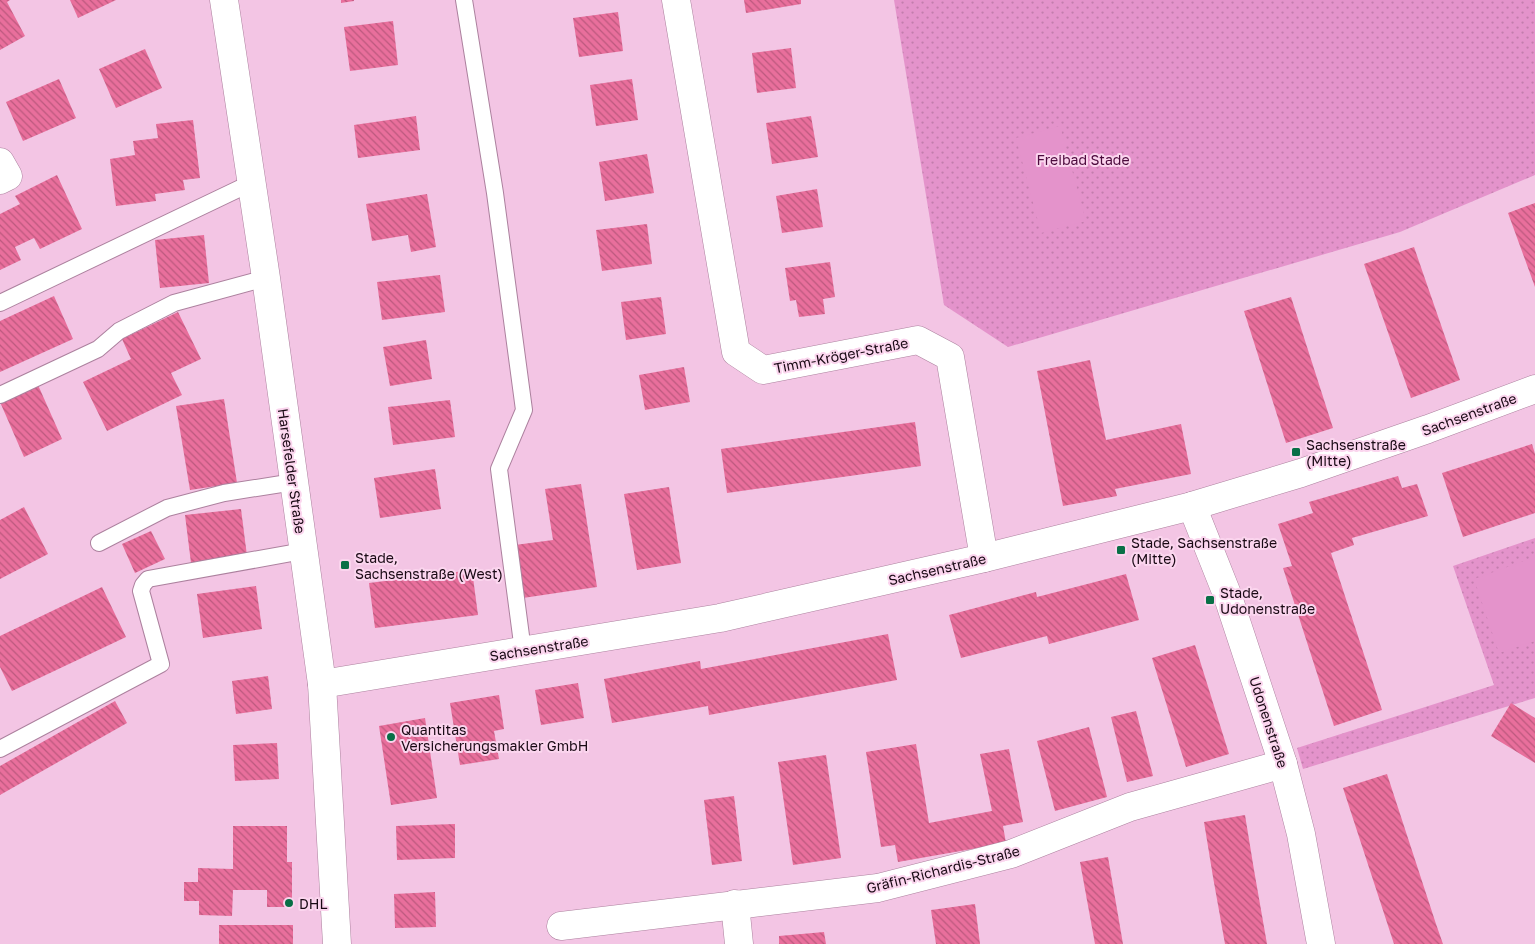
<svg xmlns="http://www.w3.org/2000/svg" width="1535" height="944" font-family="'Golos Text',sans-serif">
<defs>
<pattern id="green-dots" width="8" height="8" patternUnits="userSpaceOnUse" patternTransform="scale(1.25)"><rect width="8" height="8" fill="#e493cb"/><path d="M2 2h.1M6 6h.1" fill="none" stroke="#c37dad" stroke-width="1.8" stroke-linecap="round"/></pattern>
<pattern id="building-back-hatch" width="6" height="6" patternUnits="userSpaceOnUse" patternTransform="scale(1.25)"><rect width="6" height="6" fill="#e96f9c"/><path d="M-1 5l2 2M0 0l6 6M5-1l2 2" fill="none" stroke="#bc597e"/></pattern>
</defs>
<rect width="100%" height="100%" fill="#f3c5e4"/>
<g fill="url(#green-dots)">
<polygon points="894,0 1535,0 1535,175 1400,232 1008,347 944,305"/>
<polygon points="1535,538 1535,698 1303,769 1297,748 1494,685 1453,566"/>
</g>
<g fill="#e493cb">
<polygon points="1060,126 1086,221 1041,233 1016,138"/>
<polygon points="1535,557 1535,641 1499,653 1474,579"/>
</g>
<g fill="url(#building-back-hatch)">
<polygon points="0,0 10,0 7,2 25,36 0,50"/>
<polygon points="70,0 116,0 78,18"/>
<polygon points="341,0 354,0 354,1 341,3"/>
<polygon points="744,0 801,0 801,4 746,13"/>
<polygon points="618,12 623,51 579,57 573,18"/>
<polygon points="393,21 398,65 350,71 344,27"/>
<polygon points="791,48 796,88 757,93 752,53"/>
<polygon points="145,49 162,88 116,108 99,69"/>
<polygon points="59,79 76,118 23,141 6,102"/>
<polygon points="632,79 638,120 596,126 590,85"/>
<polygon points="416,116 420,150 358,158 354,125"/>
<polygon points="811,116 818,157 772,164 766,123"/>
<polygon points="193,120 200,178 183,180 185,190 155,194 156,201 116,206 110,159 135,155 133,141 158,138 156,124"/>
<polygon points="647,154 654,193 605,201 599,162"/>
<polygon points="57,175 82,229 40,249 34,238 15,247 21,260 0,270 0,214 20,204 15,196"/>
<polygon points="817,189 823,227 782,233 776,196"/>
<polygon points="427,194 436,247 411,252 408,235 372,241 366,204"/>
<polygon points="1535,203 1535,287 1508,213"/>
<polygon points="647,224 652,264 602,271 596,230"/>
<polygon points="204,235 209,283 160,288 155,240"/>
<polygon points="1414,247 1460,380 1411,398 1364,264"/>
<polygon points="830,262 835,297 823,299 825,314 799,317 796,300 790,301 785,268"/>
<polygon points="440,275 445,312 382,320 377,282"/>
<polygon points="54,296 73,339 0,372 0,321"/>
<polygon points="661,297 666,334 626,340 621,302"/>
<polygon points="1291,297 1333,428 1286,443 1244,311"/>
<polygon points="178,312 201,359 171,373 182,395 107,431 83,382 131,359 122,339"/>
<polygon points="426,340 432,379 390,386 383,347"/>
<polygon points="1090,360 1106,440 1181,424 1191,474 1115,489 1117,496 1063,506 1037,371"/>
<polygon points="684,367 690,402 645,410 639,375"/>
<polygon points="38,385 62,439 24,457 0,402"/>
<polygon points="224,399 237,483 190,490 176,406"/>
<polygon points="450,400 455,437 393,445 388,407"/>
<polygon points="915,422 921,466 727,493 721,449"/>
<polygon points="1532,444 1535,454 1535,513 1463,537 1442,473"/>
<polygon points="435,469 441,509 380,518 374,478"/>
<polygon points="1398,476 1402,488 1417,484 1428,516 1352,538 1354,545 1331,553 1382,710 1334,726 1283,568 1292,566 1278,524 1313,513 1309,502"/>
<polygon points="581,484 597,587 523,598 515,545 553,540 545,489"/>
<polygon points="669,487 681,563 637,570 624,494"/>
<polygon points="24,507 48,554 0,579 0,520"/>
<polygon points="241,509 247,556 191,563 185,515"/>
<polygon points="151,531 165,559 135,573 122,544"/>
<polygon points="472,570 478,615 375,628 369,583"/>
<polygon points="1126,574 1139,620 1049,644 1047,636 961,658 949,615 1036,592 1037,597"/>
<polygon points="256,586 262,629 203,638 197,594"/>
<polygon points="102,587 126,637 12,691 0,667 0,636"/>
<polygon points="888,634 897,680 709,715 708,706 612,723 604,679 700,661 701,669"/>
<polygon points="1195,645 1229,754 1186,767 1152,658"/>
<polygon points="268,676 272,709 236,714 232,681"/>
<polygon points="578,683 584,718 541,725 535,690"/>
<polygon points="499,695 504,729 494,731 499,759 460,765 450,703"/>
<polygon points="115,701 127,723 0,795 0,766"/>
<polygon points="1511,703 1535,718 1535,763 1491,736"/>
<polygon points="1136,711 1153,776 1127,782 1111,717"/>
<polygon points="425,718 437,798 391,805 379,726"/>
<polygon points="1089,727 1107,797 1055,811 1037,741"/>
<polygon points="277,743 279,779 235,781 233,745"/>
<polygon points="916,744 929,823 992,811 980,754 1009,749 1023,822 1003,826 1006,843 898,862 895,845 881,847 866,752"/>
<polygon points="826,755 841,858 793,865 778,762"/>
<polygon points="1387,774 1436,924 1443,944 1394,944 1343,788"/>
<polygon points="734,796 742,861 712,865 704,800"/>
<polygon points="1245,815 1254,870 1267,944 1225,944 1213,877 1204,822"/>
<polygon points="455,824 455,858 397,860 396,826"/>
<polygon points="233,826 287,826 287,862 292,862 292,907 267,907 267,890 233,890 232,916 199,915 199,901 184,901 184,882 198,882 198,868 233,869"/>
<polygon points="1108,857 1123,944 1095,944 1080,862"/>
<polygon points="435,892 436,927 395,928 394,894"/>
<polygon points="975,904 980,944 936,944 931,910"/>
<rect x="219" y="925" width="74" height="19"/>
<polygon points="824,932 826,944 779,944 779,936"/>
</g>
<g fill="none" stroke-linecap="round" stroke-linejoin="round">
<g stroke="#ac819e" stroke-width="18">
<g id="lane">
<polyline points="464,0 495,193 524,410 499,469 523,651"/>
<polyline points="0,303 251,183"/>
<polyline points="0,395 98,349 119,331 174,303 266,278"/>
<polyline points="99,543 167,508 224,493 294,482"/>
<polyline points="0,749 161,664 141,591 143,585 148,579 303,551"/>
</g>
</g>
<g stroke="#ac819e" stroke-width="29">
<g id="street">
<polyline points="676,0 736,352 763,370 918,340 950,357 984,558"/>
<polyline points="0,162 8,176 0,180"/>
<polyline points="1192,506 1227,594 1283,764 1301,834 1321,944"/>
<polyline points="735,904 739,944"/>
<polyline points="561,926 878,888 1011,854 1130,807 1283,764"/>
</g>
</g>
<g stroke="#ac819e" stroke-width="29">
<g id="secondary">
<polyline points="224,0 266,278 322,684 337,944"/>
<polyline points="322,684 720,618 984,558 1192,506 1301,473 1428,429 1535,389"/>
</g>
</g>
<use href="#lane" stroke="#fff" stroke-width="16"/>
<use href="#street" stroke="#fff" stroke-width="28"/>
<use href="#secondary" stroke="#fff" stroke-width="28"/>
</g>
<g fill="#086f46" stroke="#fbd5ee" stroke-width="2">
<rect x="1291" y="447" width="10" height="10" rx="2.5"/>
<rect x="1116" y="545" width="10" height="10" rx="2.5"/>
<rect x="340" y="560" width="10" height="10" rx="2.5"/>
<rect x="1205" y="595" width="10" height="10" rx="2.5"/>
<circle cx="391" cy="737" r="5"/>
<circle cx="289" cy="903" r="5"/>
</g>
<g text-anchor="middle" dominant-baseline="central" stroke-width="4" stroke-linejoin="round" paint-order="stroke">
<g font-size="14" fill="#4c0a3d" stroke="#fbd5ee">
<text x="1083" y="159">Freibad Stade</text>
</g>
<g font-size="14" fill="#190914" stroke="#fbd5ee">
<text transform="translate(841 355) rotate(-11)">Timm-Kröger-Straße</text>
<text transform="translate(1469 414) rotate(-20)">Sachsenstraße</text>
<text transform="translate(292 471) rotate(82)">Harsefelder Straße</text>
<text transform="translate(937 569) rotate(-13)">Sachsenstraße</text>
<text transform="translate(539 648) rotate(-9)">Sachsenstraße</text>
<text transform="translate(1269 722) rotate(72)">Udonenstraße</text>
<text transform="translate(943 869) rotate(-14)">Gräfin-Richardis-Straße</text>
</g>
<g font-size="14" fill="#190914" stroke="#fbd5ee" text-anchor="start">
<text x="1306" y="444">Sachsenstraße<tspan x="1306" dy="16">(Mitte)</tspan></text>
<text x="1131" y="542">Stade, Sachsenstraße<tspan x="1131" dy="16">(Mitte)</tspan></text>
<text x="355" y="557">Stade,<tspan x="355" dy="16">Sachsenstraße (West)</tspan></text>
<text x="1220" y="592">Stade,<tspan x="1220" dy="16">Udonenstraße</tspan></text>
<text x="401" y="729">Quantitas<tspan x="401" dy="16">Versicherungsmakler GmbH</tspan></text>
<text x="299" y="903">DHL</text>
</g>
</g>
</svg>
